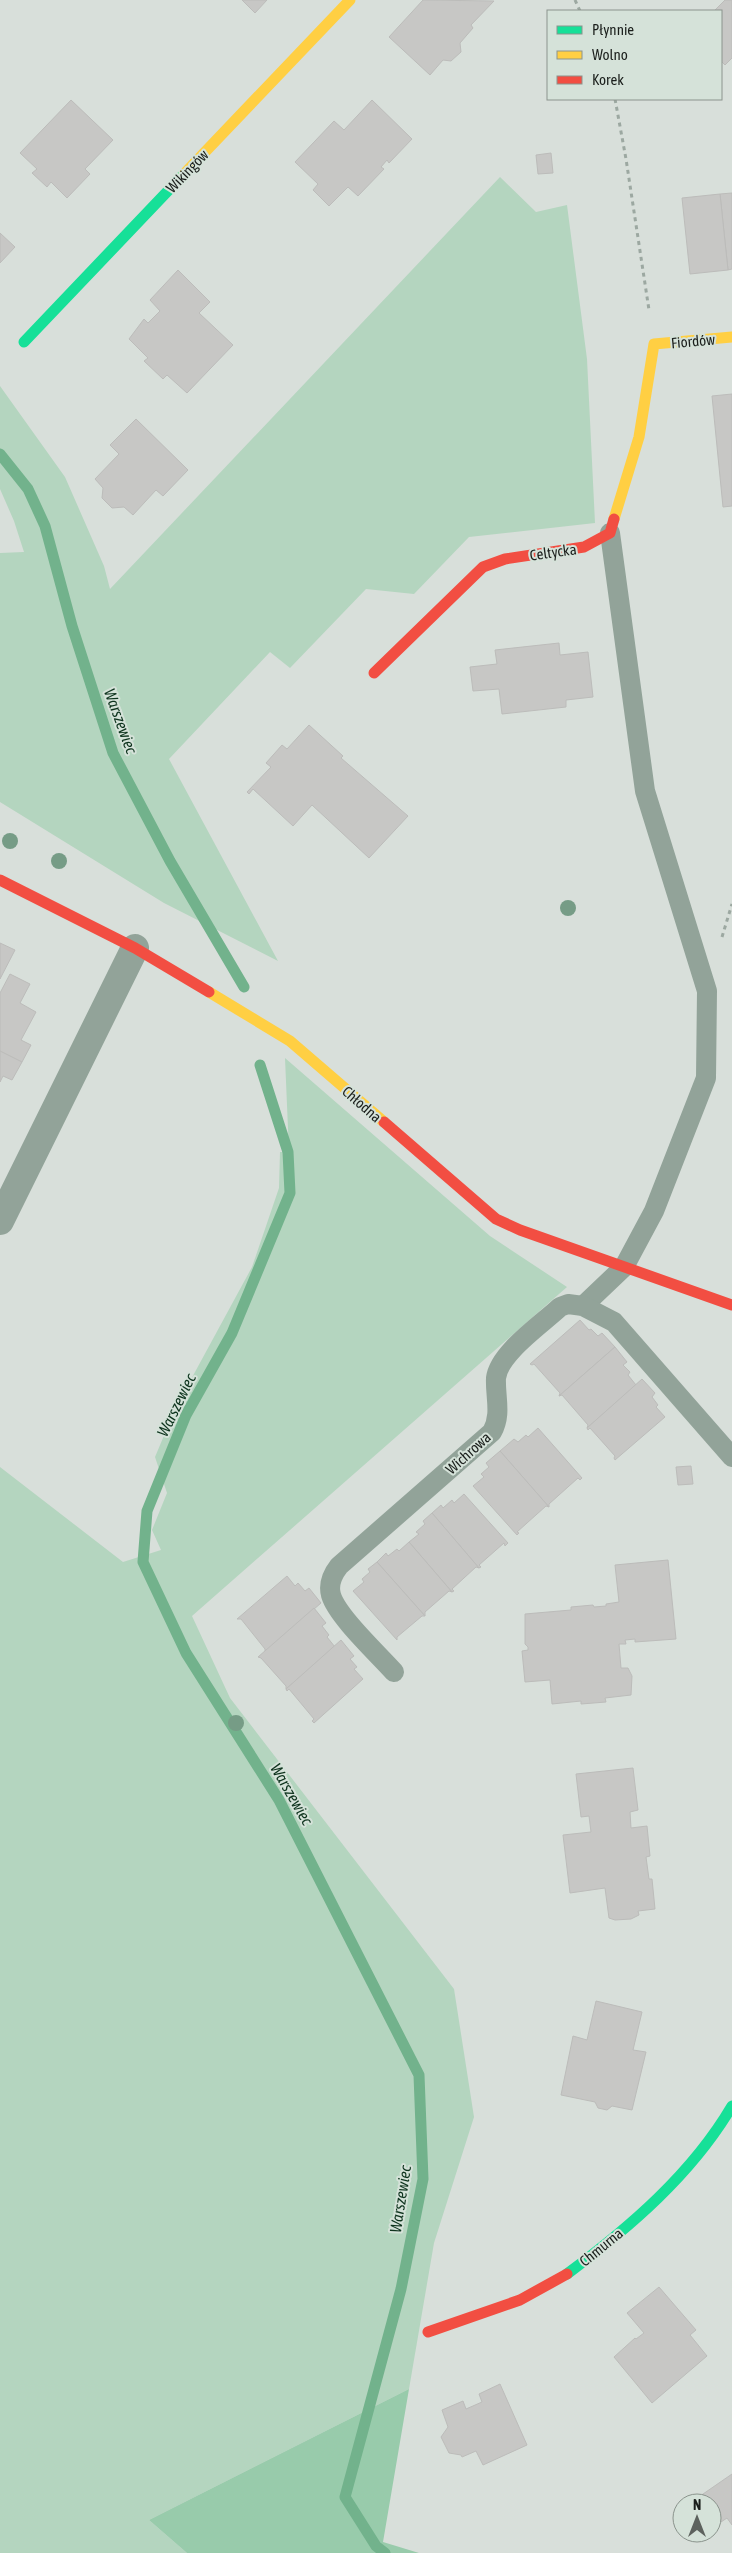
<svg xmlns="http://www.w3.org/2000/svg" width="732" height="2553" font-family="'Asap Condensed',sans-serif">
<rect width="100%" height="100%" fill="#d8dfda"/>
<g fill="#b4d5bf">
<polygon points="500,177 536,212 567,205 587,359 595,523 469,537 414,594 366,589 290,668 270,652 169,759 278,961 164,903 0,802 0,553 24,552 14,521 0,489 0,386 65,477 104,566 110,589"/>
<polygon points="285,1058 490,1236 567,1287 192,1616 230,1698 454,1989 474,2117 434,2243 409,2389 149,2520 187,2553 0,2553 0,1467 123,1562 161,1550 152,1530 167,1493 155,1457 176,1407 252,1267 279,1188 280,1152 289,1152"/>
</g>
<polygon fill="#98cbab" points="409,2389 383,2542 419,2553 187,2553 149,2520"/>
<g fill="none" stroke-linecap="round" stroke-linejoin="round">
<g stroke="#72b28c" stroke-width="11">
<polyline points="0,454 28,489 45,526 72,626 113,753 170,861 244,987"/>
<polyline points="260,1065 288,1152 290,1193 232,1333 186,1415 147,1511 143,1562 186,1653 279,1800 419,2075 423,2179 401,2289 345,2497 376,2546 385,2553"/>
</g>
</g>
<g fill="#c7c7c5" stroke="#bcbcba">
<polygon points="242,0 267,0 255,13"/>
<polygon points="423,0 494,1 471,25 473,28 460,43 461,52 451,61 443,60 430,75 389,37"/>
<polygon points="725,0 732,0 732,58 725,65 721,61 721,11 714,11"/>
<polygon points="71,100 113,140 85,169 90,174 67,198 51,182 47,187 32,173 37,169 20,153"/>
<polygon points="372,100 412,139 389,163 387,160 381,167 384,169 358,196 348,187 329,206 313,190 318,184 295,162 334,121 344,130"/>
<polygon points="551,153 553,173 538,174 536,155"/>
<polygon points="732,193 732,269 728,270 720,194"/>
<polygon points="720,194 728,270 690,274 682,198"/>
<polygon points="0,233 15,247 0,263"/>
<polygon points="178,270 210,302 199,313 233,345 187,393 167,375 163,379 144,361 148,358 129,339 144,319 148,323 160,311 150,300"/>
<polygon points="732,394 732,506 723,507 712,396"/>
<polygon points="136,419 188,470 163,496 156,490 133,515 124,507 112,508 102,498 103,488 95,479 119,454 110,445"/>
<polygon points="559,643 560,655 588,652 593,697 566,700 566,707 502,714 499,689 473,691 470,667 497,664 495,650"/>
<polygon points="309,725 343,756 341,758 408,816 369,858 312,805 293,826 253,789 249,794 247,792 271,767 266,763 282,745 287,749"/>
<polygon points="0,943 15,950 0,979"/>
<polygon points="10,974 30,984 20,1003 36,1012 21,1040 31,1045 22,1062 0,1051 0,993"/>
<polygon points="0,1051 22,1062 12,1080 3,1076 0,1082"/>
<polygon points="580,1320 589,1330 591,1329 598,1336 602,1333 615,1347 559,1396 560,1393 534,1364 532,1365 530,1364"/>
<polygon points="615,1347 627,1362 623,1365 630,1372 628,1375 636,1385 587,1428 588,1425 562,1395 559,1396"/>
<polygon points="642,1379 655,1393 652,1397 658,1405 656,1407 665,1417 615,1460 614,1458 615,1456 590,1428 588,1430 587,1428"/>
<polygon points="538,1428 582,1478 580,1480 578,1478 549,1504 549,1507 500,1451 514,1439 518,1442 526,1435 528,1437"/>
<polygon points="500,1451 549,1507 546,1506 517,1532 519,1533 517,1535 473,1486 484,1477 481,1474 489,1467 486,1463"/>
<polygon points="691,1466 693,1484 678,1485 676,1467"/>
<polygon points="464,1494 508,1543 505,1546 504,1543 479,1565 481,1567 479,1568 432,1513 441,1505 443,1508 452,1500 454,1503"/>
<polygon points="432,1513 479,1568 476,1567 452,1589 454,1591 452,1592 409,1542 419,1534 416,1532 425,1524 423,1521"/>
<polygon points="409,1542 452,1592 449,1591 425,1612 425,1616 377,1562 386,1553 388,1556 397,1549 399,1551"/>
<polygon points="668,1560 676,1639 635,1642 635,1639 625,1640 626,1644 619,1644 621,1668 628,1668 632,1676 631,1695 605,1698 606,1702 581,1704 581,1701 552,1704 550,1680 525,1682 522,1651 528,1650 528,1647 525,1644 525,1614 571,1610 571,1607 593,1605 594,1607 606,1606 606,1604 619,1602 615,1565"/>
<polygon points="377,1562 425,1616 422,1616 397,1637 397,1640 353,1591 364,1582 362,1579 370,1572 368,1569"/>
<polygon points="287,1576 295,1586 298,1583 305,1591 309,1588 321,1603 265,1652 265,1649 241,1619 237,1619"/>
<polygon points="314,1608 326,1623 322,1626 329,1635 327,1637 335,1647 286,1689 286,1686 261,1658 258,1657"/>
<polygon points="341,1640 354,1656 350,1659 357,1667 354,1669 363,1679 314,1723 312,1721 314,1719 289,1689 287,1691 286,1689"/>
<polygon points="633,1768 638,1810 630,1812 631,1828 647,1826 650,1856 646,1857 649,1879 652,1879 655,1909 638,1911 639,1915 631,1919 615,1920 609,1918 605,1888 570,1893 563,1835 591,1832 589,1816 581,1817 576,1774"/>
<polygon points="596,2001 642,2012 633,2050 646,2052 632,2110 612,2106 607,2110 598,2108 595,2102 561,2095 573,2036 587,2040"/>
<polygon points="659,2287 696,2330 690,2335 707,2356 652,2403 614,2357 635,2338 636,2339 644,2333 627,2313"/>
<polygon points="500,2384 527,2445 483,2465 476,2451 462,2457 461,2455 449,2453 441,2437 448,2427 442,2410 463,2401 466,2409 482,2402 479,2394"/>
<polygon points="732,2474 732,2525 727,2518 712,2528 712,2503 690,2503"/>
</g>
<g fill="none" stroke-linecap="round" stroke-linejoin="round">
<g stroke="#9ca8a1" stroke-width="3" stroke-dasharray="4 4" stroke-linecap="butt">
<polyline points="575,0 580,11"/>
<polyline points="615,99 626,159 649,310"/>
<polyline points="722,937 732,904"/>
</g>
<g stroke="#92a399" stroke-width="20">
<polyline points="583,1306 624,1267 654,1211 706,1078 707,991 645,791 610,533"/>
<path d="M394 1672C378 1654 337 1616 331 1595 328 1584 332 1575 339 1566L492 1432C502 1414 495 1397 496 1378 499 1353 542 1324 560 1307L568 1304 583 1306 614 1322 732 1457"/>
</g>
<polyline stroke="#92a399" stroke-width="28" points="0,1221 135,948"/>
<g stroke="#16e098" stroke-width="11">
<polyline points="24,342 184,174"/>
<path d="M567 2274C630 2227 692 2174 732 2106"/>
</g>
<g stroke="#ffcf43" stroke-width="11">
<polyline points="184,174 350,0"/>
<polyline points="614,519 639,437 654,344 732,337"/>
<polyline points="209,992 290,1041 384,1122"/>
</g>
<g stroke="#f24e42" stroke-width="11">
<polyline points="374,673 483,567 505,559 584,547 610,533 614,519"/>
<polyline points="0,880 135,948 209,992"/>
<polyline points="384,1122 496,1219 520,1230 732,1305"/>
<polyline points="428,2332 520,2300 567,2274"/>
</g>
</g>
<g fill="#769c86">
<circle cx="10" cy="841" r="8"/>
<circle cx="59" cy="861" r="8"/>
<circle cx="568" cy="908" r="8"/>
<circle cx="236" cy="1723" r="8"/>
</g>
<g text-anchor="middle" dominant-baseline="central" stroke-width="4" stroke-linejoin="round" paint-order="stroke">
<g font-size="15" fill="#1b1f1c" stroke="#d5e2d9">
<text transform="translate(187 171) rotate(-46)">Wikingów</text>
<text transform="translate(693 341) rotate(-5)">Fiordów</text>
<text transform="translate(553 552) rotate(-8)">Celtycka</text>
<text transform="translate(362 1104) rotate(41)">Chłodna</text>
<text transform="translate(468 1453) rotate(-42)">Wichrowa</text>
<text transform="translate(601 2247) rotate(-39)">Chmurna</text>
</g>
<g font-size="16" font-style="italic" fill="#0e341e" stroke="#d5e2d9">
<text transform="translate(121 721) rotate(70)">Warszewiec</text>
<text transform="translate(176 1405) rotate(-64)">Warszewiec</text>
<text transform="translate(292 1794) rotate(60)">Warszewiec</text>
<text transform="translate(400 2199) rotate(-81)">Warszewiec</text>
</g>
</g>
<rect x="547" y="10" width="175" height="90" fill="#d5e2d9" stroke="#8b948d"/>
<rect x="557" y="26" width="25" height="8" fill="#16e098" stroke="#8b948d"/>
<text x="592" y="35" font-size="15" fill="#1b1f1c">Płynnie</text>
<rect x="557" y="51" width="25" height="8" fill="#ffcf43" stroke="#8b948d"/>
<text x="592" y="60" font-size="15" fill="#1b1f1c">Wolno</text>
<rect x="557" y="76" width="25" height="8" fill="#f24e42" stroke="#8b948d"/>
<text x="592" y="85" font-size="15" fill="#1b1f1c">Korek</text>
<g transform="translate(697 2518)"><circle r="24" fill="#d5e2d9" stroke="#8b948d"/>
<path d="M0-4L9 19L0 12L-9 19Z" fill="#5d625e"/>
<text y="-8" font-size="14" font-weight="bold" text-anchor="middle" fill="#1b1f1c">N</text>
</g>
</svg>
